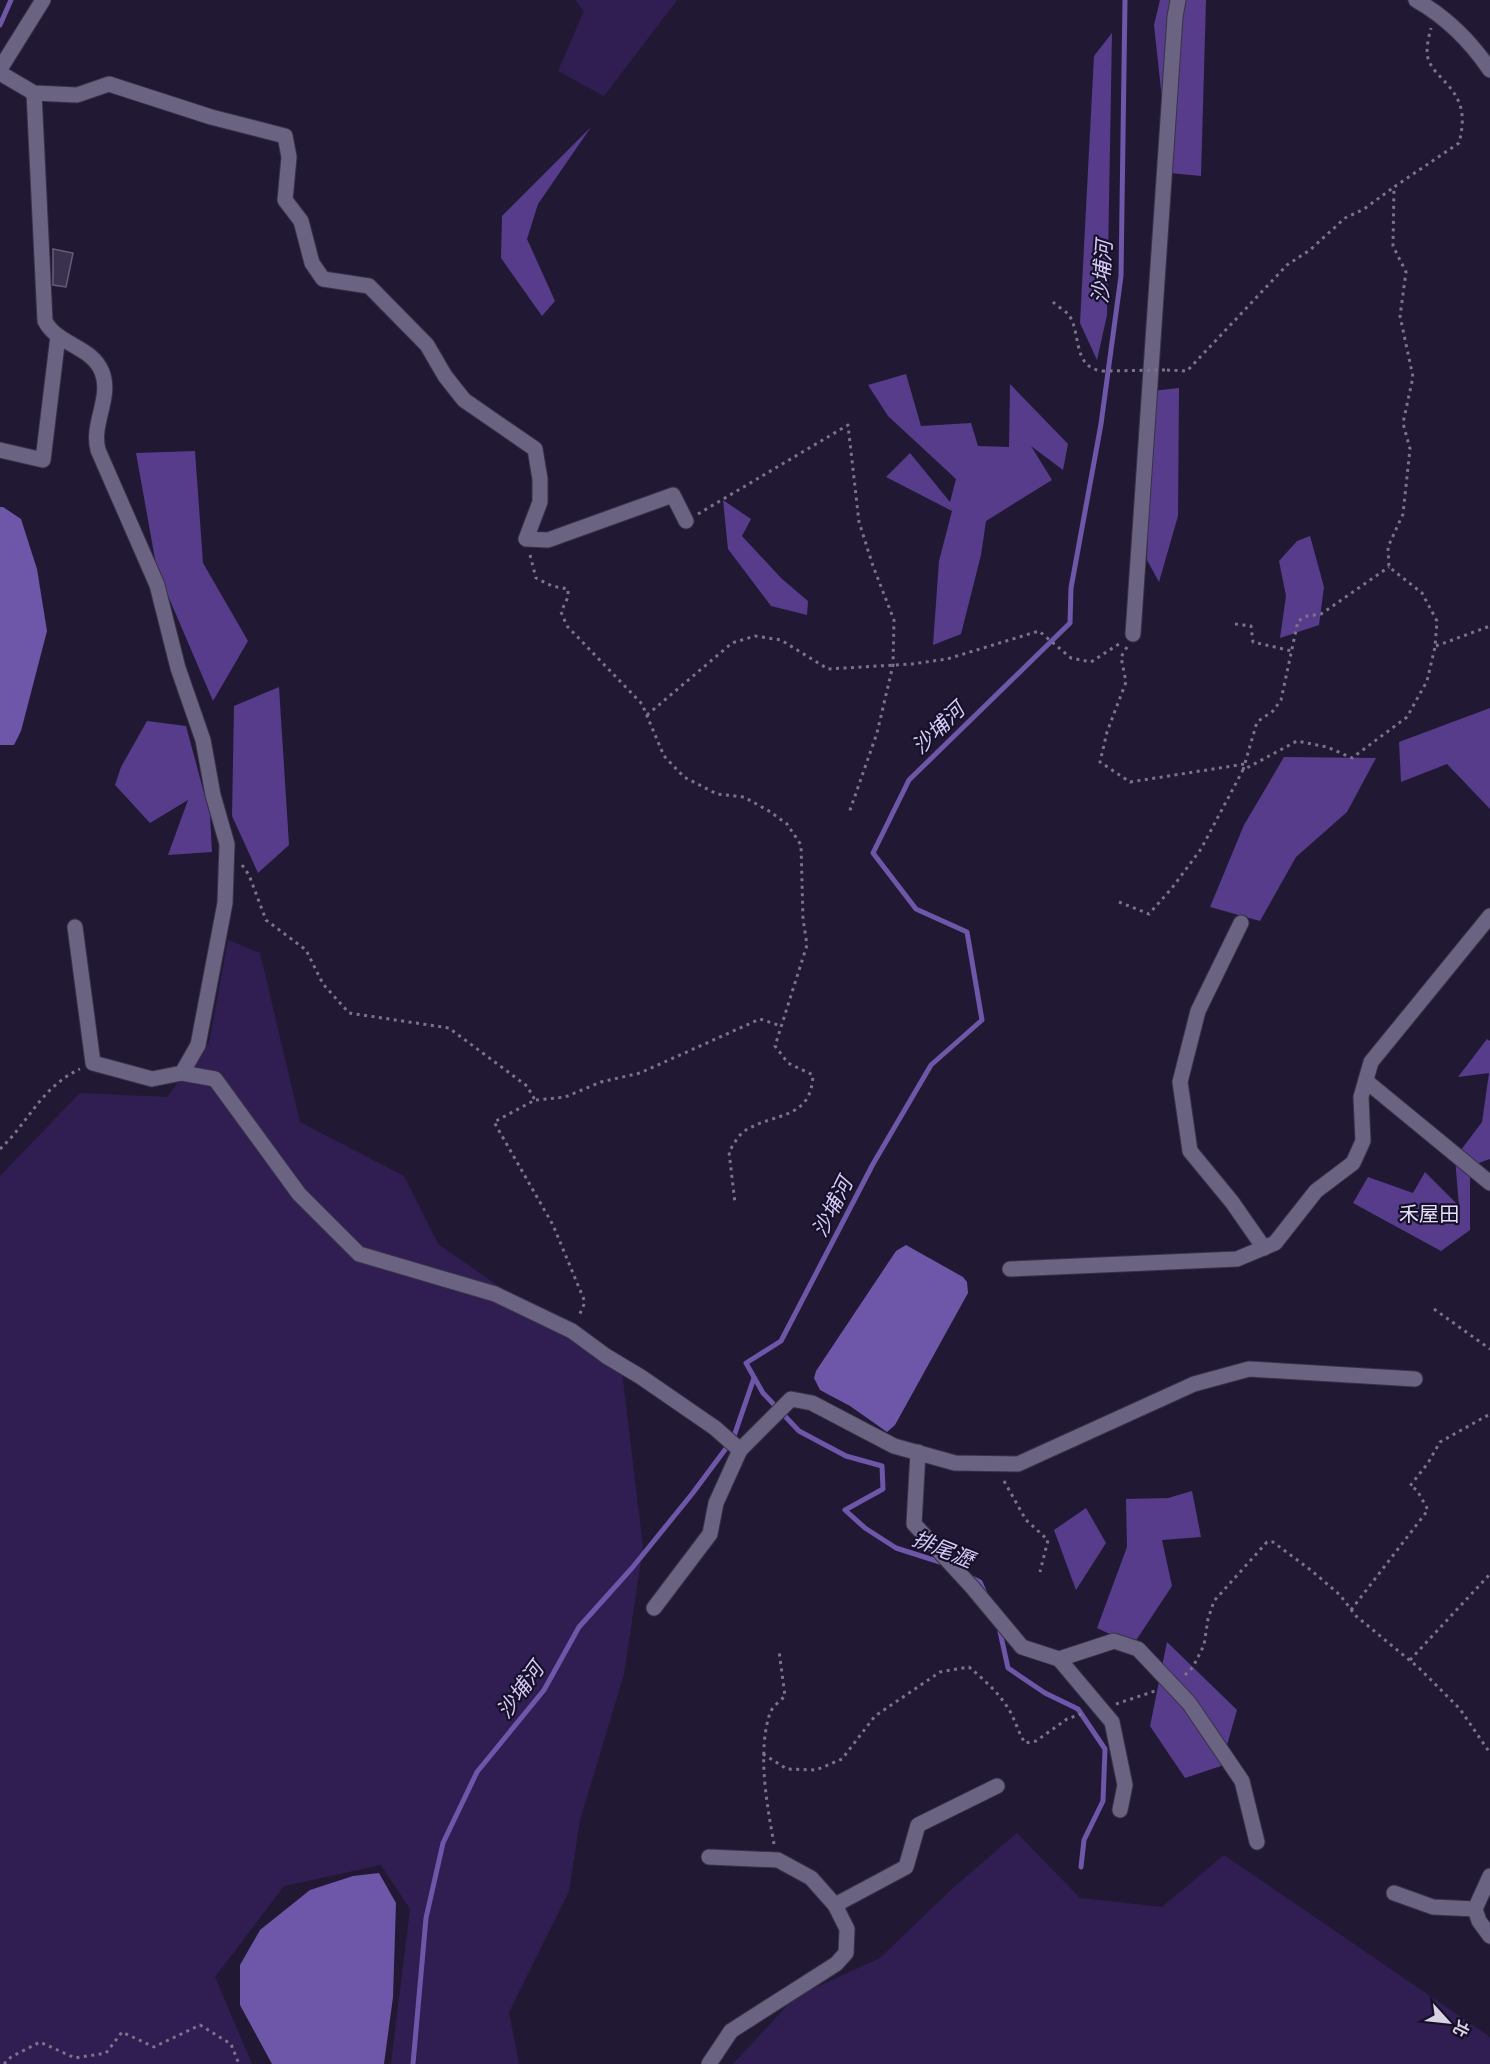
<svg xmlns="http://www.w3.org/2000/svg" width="1490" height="2064" font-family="Rubik,'Noto Sans TC',sans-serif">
<rect width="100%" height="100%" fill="#211933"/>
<g fill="#301e53">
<polygon points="575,0 677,0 604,96 558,71 584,11"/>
<polygon points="228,940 260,953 300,1122 404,1176 438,1244 622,1372 643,1547 624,1674 580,1820 569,1891 509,2012 519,2064 391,2064 410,1909 381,1865 284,1886 215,1977 252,2064 0,2064 0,1176 80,1093 167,1097 209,1043"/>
<polygon points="1017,1833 1080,1898 1162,1907 1224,1855 1490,2037 1490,2064 733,2064 795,1997 880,1958 954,1887"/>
</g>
<g fill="#563c8b">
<polygon points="1160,0 1206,0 1201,176 1170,173 1154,25"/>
<polygon points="1112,33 1107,315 1097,360 1080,323 1094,56"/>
<polygon points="591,127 538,204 527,239 555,301 542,316 501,258 502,216"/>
<polygon points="906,374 921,426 971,423 978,446 1009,447 1010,384 1068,444 1063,470 1031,446 1052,480 986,521 981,555 961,634 933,645 939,561 952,511 886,477 910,453 950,502 956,479 888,416 868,385"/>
<polygon points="1179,388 1178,516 1159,582 1147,560 1152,391"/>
<polygon points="195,451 203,563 248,641 213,701 157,570 136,453"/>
<polygon points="723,500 751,519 742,536 782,579 808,601 807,615 771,606 728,549"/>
<polygon points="1310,536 1324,587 1319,625 1280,638 1286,596 1279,561 1297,541"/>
<polygon points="279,687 289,845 258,873 232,816 234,706"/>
<polygon points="1490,708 1490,809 1447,764 1401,782 1399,742"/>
<polygon points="147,721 186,726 210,815 212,852 168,855 188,800 150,823 115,785 121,767"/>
<polygon points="1284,757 1376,758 1347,812 1296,857 1260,921 1210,907 1244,825"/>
<polygon points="1487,1039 1490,1041 1490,1159 1470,1166 1470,1230 1441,1251 1353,1203 1368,1177 1413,1193 1425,1172 1459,1206 1455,1158 1482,1122 1489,1073 1458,1077"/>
<polygon points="1192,1491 1201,1537 1162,1540 1172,1586 1133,1645 1097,1628 1127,1547 1126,1499 1168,1498"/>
<polygon points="1086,1508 1106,1543 1076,1590 1054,1530"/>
<polygon points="1167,1642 1237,1710 1221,1766 1185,1778 1150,1726"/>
</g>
<g fill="#6e56a8">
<polygon points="0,507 3,507 21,519 37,569 47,631 21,731 14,745 0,745"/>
<polygon points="906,1245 963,1277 967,1282 968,1293 895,1425 887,1432 850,1406 820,1390 814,1378 816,1371 896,1251"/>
<polygon points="379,1873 396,1903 393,1997 384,2064 272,2064 240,2005 240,1965 260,1930 310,1890 353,1876"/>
</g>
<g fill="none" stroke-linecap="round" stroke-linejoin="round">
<g stroke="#6e56a8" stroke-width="5">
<polyline points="0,25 11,0"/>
<polyline points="943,1563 896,1548 865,1528 845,1510 883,1489 882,1466 846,1456 799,1431 763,1393 746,1363 781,1341 873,1164 931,1065 982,1020 967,932 916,909 873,853 909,780 1070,623 1071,588 1101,424 1121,276 1125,0"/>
<polyline points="970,1577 980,1582 984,1591"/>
<polyline points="999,1627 1008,1668 1045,1693 1078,1709 1105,1749 1103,1801 1084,1840 1081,1867"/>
<polyline points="413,2064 426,1918 443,1843 477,1772 544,1690 579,1627 632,1568 692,1494 733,1439 754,1378"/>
</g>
</g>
<polygon fill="#39314e" stroke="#645c7b" stroke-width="1.5" points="53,249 73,253 66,287 53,285"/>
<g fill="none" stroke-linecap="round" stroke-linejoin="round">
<g stroke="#383247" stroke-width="17">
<g id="minor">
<path d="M1416 0C1446 17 1471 42 1490 70"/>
<polyline points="0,69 43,0"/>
<polyline points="0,73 34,93 77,95 109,84 211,117 285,136 289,157 285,200 301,221 312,263 323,279 369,286 427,345 445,376 464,400 535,449 540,479 540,502 526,539 548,540 673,495 686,521"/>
<path d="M34 93 45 321C57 345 92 346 102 372 112 398 91 423 98 450L157 585 178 668 203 740 213 795 227 844 225 903 198 1045 182 1073 152 1079 93 1063 75 927"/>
<polyline points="0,450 43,460 58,336"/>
<polyline points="1133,634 1175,17 1178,0"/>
<polyline points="1241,923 1198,1011 1180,1082 1190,1151 1232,1202 1264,1248"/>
<polyline points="182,1073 215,1079 299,1194 359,1254 495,1294 572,1331 606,1356 641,1377 715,1428 740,1450"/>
<polyline points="1366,1081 1490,1183"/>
<polyline points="1010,1269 1237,1259 1275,1243 1316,1191 1353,1163 1363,1141 1361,1097 1371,1062 1490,916"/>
<polyline points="918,1452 914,1524 972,1587 1022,1647 1059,1659 1114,1641 1138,1649 1189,1703 1242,1781 1257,1842"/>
<polyline points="654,1608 710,1534 716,1503 740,1450 791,1399 812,1403 894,1446 955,1463 1018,1464 1194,1384 1249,1369 1415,1379"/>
<polyline points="1059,1659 1112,1722 1125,1785 1120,1810"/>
<polyline points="709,1857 778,1860 811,1878 835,1905 847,1929 846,1953 836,1964 731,2031 709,2064"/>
<polyline points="1490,1876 1475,1909 1479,1921 1490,1936"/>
<polyline points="1394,1893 1433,1907 1475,1909"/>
<polyline points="835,1905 906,1867 918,1825 997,1786"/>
</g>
</g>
<g stroke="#7a748a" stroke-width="3" stroke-dasharray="3 4.5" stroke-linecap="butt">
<path d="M1053 302C1057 306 1064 310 1068 314 1082 331 1071 367 1102 371"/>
<polyline points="1167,370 1187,371 1287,265 1310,250 1345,218 1364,209 1394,187"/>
<polyline points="698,514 848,425 859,522 873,566 894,620 893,665 877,733 849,813"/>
<path d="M530 555 536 578 552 586 568 589V597L561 612 567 626 642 704 664 756 684 777 717 794 744 797 769 811 787 824 801 845 803 919 807 945 775 1046 788 1063 813 1075C811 1120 776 1112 746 1130 739 1134 733 1145 729 1152L735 1203"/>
<polyline points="1235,624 1251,626 1253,642 1292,651"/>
<polyline points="1436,646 1490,626"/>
<polyline points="1127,647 1121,657 1126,682 1107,732 1100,762 1130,782 1245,764"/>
<polyline points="647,715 732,643 755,636 781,640 828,669 912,664 947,659 1039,631 1071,658 1091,662 1122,642"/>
<polyline points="1243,770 1257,722 1273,711 1281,700 1298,621 1307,616 1321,614 1389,567"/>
<polyline points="242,865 249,875 266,920 306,950 323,984 349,1013 449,1028 527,1086 535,1100 494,1122 553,1225 585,1302 579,1316"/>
<path d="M1119 902 1149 914 1172 888 1201 849 1243 770 1297 741 1327 747 1352 758 1407 717 1427 681 1435 647 1437 621 1422 593 1389 567 1388 547 1403 514 1410 449 1403 423 1413 377 1400 316 1406 272 1393 246 1394 187 1459 143C1465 119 1464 102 1446 83 1441 77 1434 71 1431 65 1424 55 1428 40 1431 28"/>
<polyline points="536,1100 565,1097 601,1082 640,1073 760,1019 781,1026"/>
<path d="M0 1149C29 1122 41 1087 80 1069"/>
<polyline points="1434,1309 1490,1349"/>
<polyline points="1004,1481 1026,1520 1048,1540 1040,1572"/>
<polyline points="1351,1610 1428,1510 1417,1490 1410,1486 1428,1463 1440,1442 1490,1414"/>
<polyline points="1410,1660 1490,1574"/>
<polyline points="1185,1675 1193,1667 1204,1645 1208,1619 1214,1601 1267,1542 1273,1542 1312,1571 1340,1595 1356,1616 1419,1668 1460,1709 1490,1753"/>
<polyline points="1116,1704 1155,1691"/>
<path d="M763 1754 787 1769 816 1770 842 1759 875 1716 940 1672 969 1667C983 1679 998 1692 1008 1708 1015 1719 1018 1732 1025 1743L1036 1741 1067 1719 1084 1713"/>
<path d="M774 1844C767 1805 757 1752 770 1713 772 1707 780 1701 785 1696L779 1651"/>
<polyline points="4,2064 11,2057 40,2042 75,2058 106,2053 122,2032 154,2047 200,2025 231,2044 239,2064"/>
</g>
<use href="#minor" stroke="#6a6382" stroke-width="15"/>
<polyline stroke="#7a748a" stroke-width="3" stroke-dasharray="3 4.5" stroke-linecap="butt" points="1102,371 1165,370"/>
</g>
<g text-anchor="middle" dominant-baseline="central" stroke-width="4.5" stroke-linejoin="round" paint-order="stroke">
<g font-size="20" fill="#e5e0f7" stroke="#171029">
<text x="1429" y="1214">禾屋田</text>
</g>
<g font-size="21" font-style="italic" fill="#d5caf8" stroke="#171029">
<text transform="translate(1102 272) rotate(-86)">沙埔河</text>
<text transform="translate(938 728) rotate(-44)">沙埔河</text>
<text transform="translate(832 1207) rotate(-63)">沙埔河</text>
<text transform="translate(943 1549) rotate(22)">排尾瀝</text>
<text transform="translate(520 1690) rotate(-54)">沙埔河</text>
</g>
</g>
<g transform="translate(1448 2022) rotate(117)" stroke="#171029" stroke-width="4.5" paint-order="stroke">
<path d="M0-4.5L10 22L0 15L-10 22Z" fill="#d7d3e5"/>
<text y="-9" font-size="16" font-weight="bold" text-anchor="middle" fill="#d7d3e5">北</text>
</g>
</svg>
